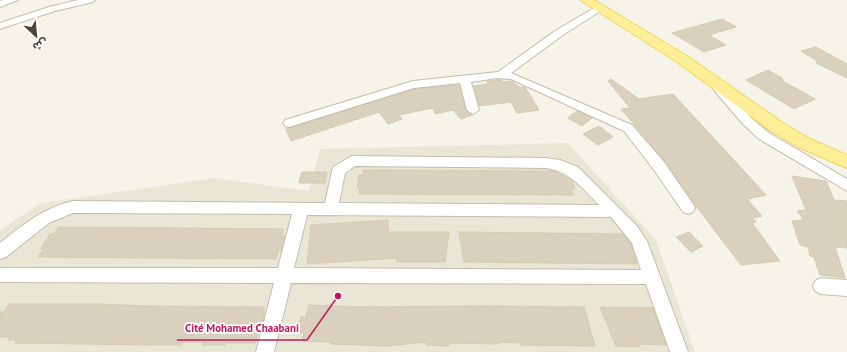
<svg xmlns="http://www.w3.org/2000/svg" width="847" height="352" font-family="'PT Sans','Noto Sans Arabic',sans-serif">
<rect width="100%" height="100%" fill="#f6f3e9"/>
<polygon fill="#eae6d6" points="568,143 656,240 695,352 0,352 0,230 41,203 215,178 309,191 320,149"/>
<g fill="#d9d1bd" stroke="#d4caaf">
<polygon points="722,19 736,27 709,35 726,45 704,52 672,33"/>
<polygon points="816,47 847,64 847,78 816,63 819,62 801,51"/>
<polygon points="768,70 783,79 781,80 815,99 794,109 746,80"/>
<polygon points="611,79 639,99 673,94 766,195 747,199 762,216 753,218 756,222 752,223 780,261 741,265 696,206 665,161 621,109 630,108 608,81"/>
<polygon points="497,80 501,80 503,82 512,81 519,87 525,87 539,110 517,113 511,102 479,106 474,86 488,84 487,81"/>
<polygon points="459,85 466,110 472,115 461,119 453,110 435,114 433,108 399,115 402,119 388,124 379,112 291,141 286,129 414,89"/>
<polygon points="577,111 592,118 582,126 568,118"/>
<polygon points="599,126 613,137 598,145 583,134"/>
<polygon points="363,170 554,171 572,181 575,189 571,189 573,195 359,194 360,188 357,188 359,175 363,175"/>
<polygon points="302,172 327,172 325,183 299,183"/>
<polygon points="792,176 826,181 834,200 847,201 847,248 835,247 845,278 820,275 814,257 810,256 808,247 800,245 792,221 804,220 797,211 806,210"/>
<polygon points="388,220 388,232 449,232 445,262 396,262 397,258 307,264 311,225"/>
<polygon points="59,227 283,229 282,237 285,236 281,251 278,250 276,259 38,257 44,249 41,249 50,234 55,233"/>
<polygon points="459,232 623,234 631,244 637,264 464,262"/>
<polygon points="689,232 703,246 691,252 676,237"/>
<polygon points="9,304 99,304 147,306 264,307 264,316 255,343 226,343 225,345 203,345 203,342 182,342 181,345 152,345 15,343 17,340 8,340 10,337 0,337 0,312 4,312"/>
<polygon points="309,305 358,307 487,306 584,307 595,346 521,345 520,343 498,342 498,344 450,343 449,346 427,345 426,342 386,346 331,344 331,342 302,341 304,333 297,332 301,317 306,317"/>
<polygon points="600,307 653,308 666,345 639,344 639,347 616,346"/>
</g>
<g fill="none" stroke-linecap="round" stroke-linejoin="round">
<g stroke="#c2bdaa" stroke-width="2">
<g id="minor">
<polygon points="3,0 18,0 0,7 0,1"/>
<polygon points="78,0 95,0 93,2 55,11 0,29 0,23 49,7"/>
<polygon points="599,5 602,6 602,10 563,35 511,73 632,125 664,162 693,204 695,208 693,212 688,214 683,212 654,170 624,131 511,79 497,78 471,82 479,110 473,114 467,110 460,83 414,88 289,127 285,126 283,123 285,120 413,81 498,72 555,31"/>
<polygon points="717,82 721,83 751,118 769,133 847,179 847,191 759,139 743,124 713,89 711,86"/>
<path d="M352 156 546 158 560 160 578 167 637 226 647 241 688 352H670L646 284 291 283 274 352H256L274 283 0 282V268H278L292 214 73 213 49 223 6 257 0 259V243C23 224 44 208 73 201L325 203 333 167ZM355 166 546 168C571 172 582 188 599 205L339 203 345 173ZM307 215 611 217 632 243 641 270 294 268Z"/>
<polygon points="821,278 847,280 847,296 821,294 815,291 813,286 815,281"/>
</g>
</g>
<g stroke="#f0d65c" stroke-width="2">
<polygon id="major" points="580,0 594,0 687,56 783,123 810,139 847,155 847,168 798,147 771,131 677,62"/>
</g>
<use href="#minor" fill="#fff" fill-rule="evenodd"/>
<use href="#major" fill="#ffee98" fill-rule="evenodd"/>
</g>
<path fill="none" stroke="#c2185b" stroke-width="1.5" d="M338 296L307 340H177"/>
<circle fill="#c2185b" stroke="#fff" stroke-width="1.5" cx="338" cy="296" r="4"/>
<g font-size="11" text-anchor="middle" font-weight="bold" fill="#c2185b" stroke="#fff" stroke-width="3.5" stroke-linejoin="round" paint-order="stroke">
<text x="242" y="332">Cité Mohamed Chaabani</text>
</g>
<g transform="translate(36 36) rotate(154)" stroke="#ffffff" stroke-width="3" paint-order="stroke">
<path d="M0-3L7 15L0 10L-7 15Z" fill="#4a4536"/>
<text y="-6" font-size="11" font-weight="bold" text-anchor="middle" fill="#4a4536">ش</text>
</g>
</svg>
